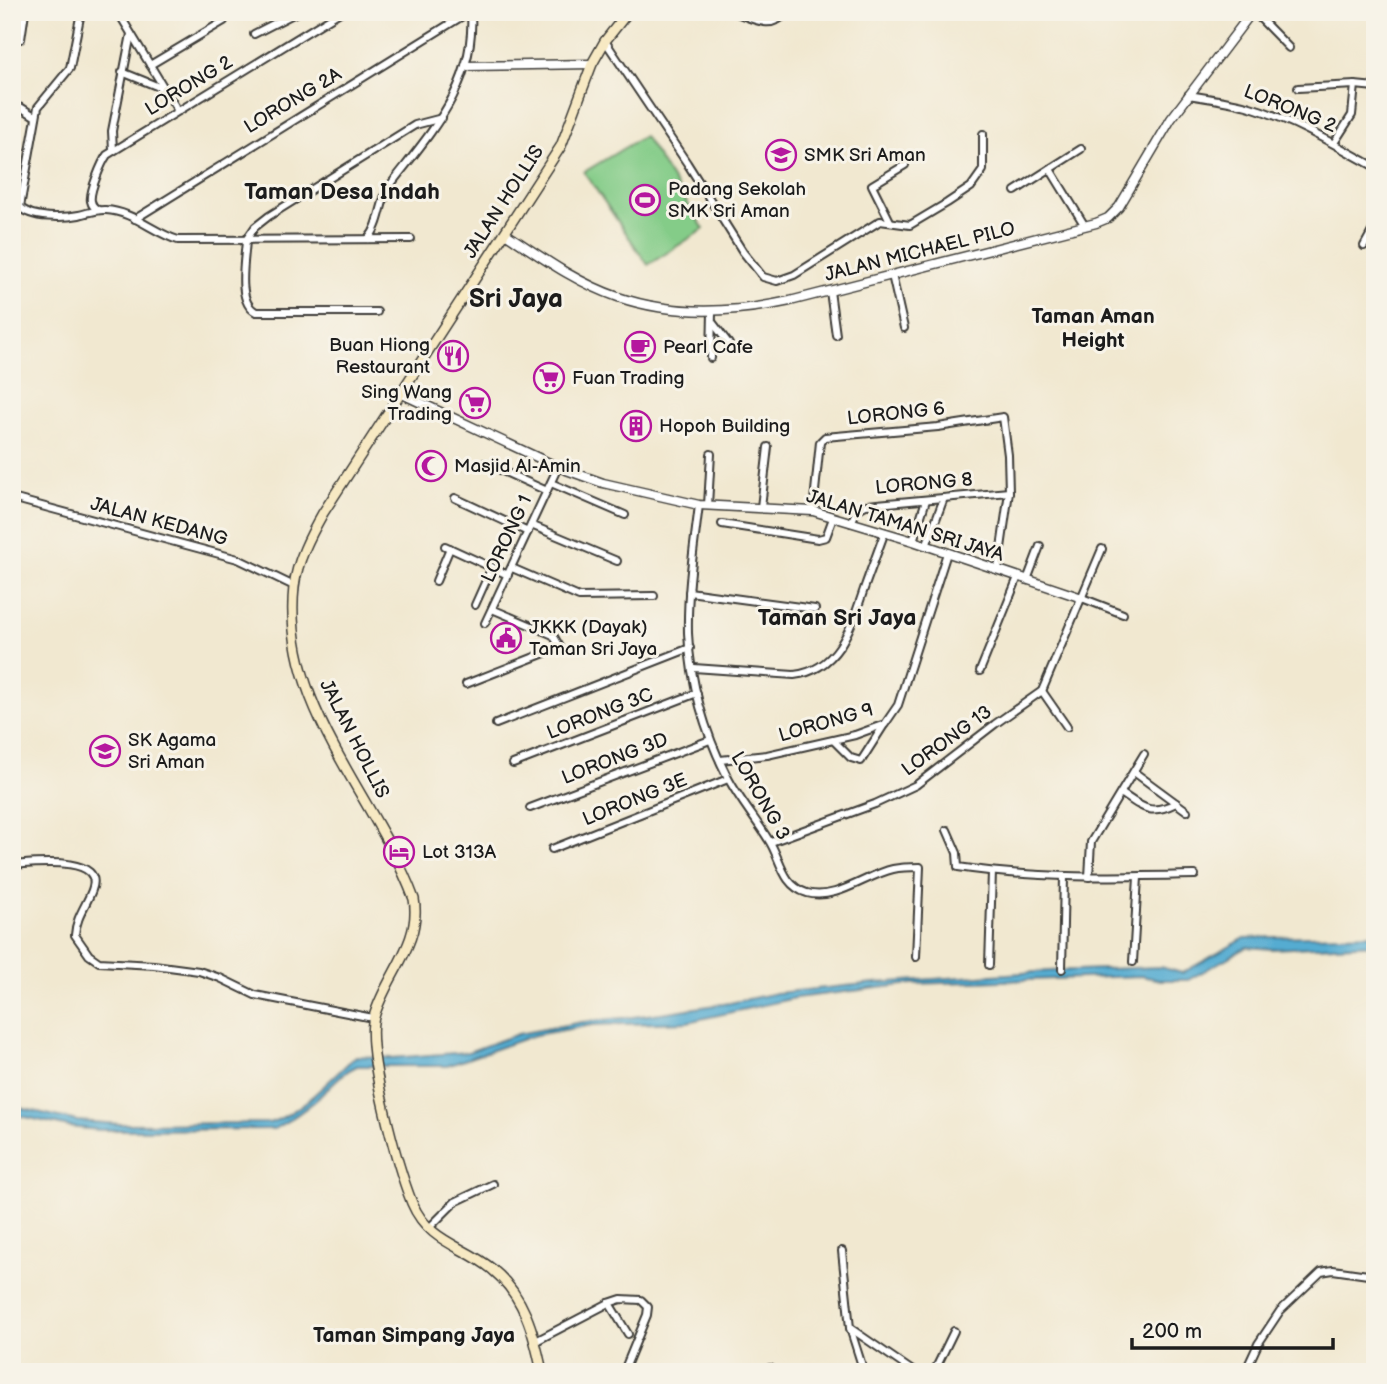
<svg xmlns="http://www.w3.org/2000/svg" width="1387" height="1384" font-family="'Balsamiq Sans',sans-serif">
<rect width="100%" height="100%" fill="#f7f3e8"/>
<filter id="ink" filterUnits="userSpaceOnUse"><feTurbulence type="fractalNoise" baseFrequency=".0143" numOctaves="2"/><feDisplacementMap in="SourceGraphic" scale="14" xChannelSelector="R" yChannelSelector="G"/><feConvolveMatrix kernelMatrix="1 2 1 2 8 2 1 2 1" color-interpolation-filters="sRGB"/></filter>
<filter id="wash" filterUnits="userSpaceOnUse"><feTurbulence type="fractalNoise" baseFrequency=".00686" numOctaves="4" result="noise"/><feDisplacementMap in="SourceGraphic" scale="28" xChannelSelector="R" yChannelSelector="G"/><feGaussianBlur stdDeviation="1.57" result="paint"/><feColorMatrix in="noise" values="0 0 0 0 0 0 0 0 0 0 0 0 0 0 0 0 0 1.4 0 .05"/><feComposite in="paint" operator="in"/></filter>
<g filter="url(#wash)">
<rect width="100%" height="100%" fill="#f1e8d0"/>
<polygon fill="#84cc88" stroke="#507452" stroke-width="2" points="644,136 704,229 648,265 584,172"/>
<path fill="#54acd1" stroke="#386476" stroke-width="2" d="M1375 934V944L1272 949 1247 947 1188 980H1160L1142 976 911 984 795 998 687 1022 592 1025 535 1035 447 1066H357C340 1073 329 1088 315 1101 302 1112 288 1121 274 1129L99 1130 69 1127 12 1114V1106L77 1121 120 1124 269 1123C300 1114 332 1077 356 1056L391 1058 468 1052 518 1034 582 1022 633 1017 730 1003 776 993 875 983 1050 971 1160 967 1182 973 1245 938Z"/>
</g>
<g filter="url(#ink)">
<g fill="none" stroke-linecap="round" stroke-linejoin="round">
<g stroke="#3c3b37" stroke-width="10">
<g id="minor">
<path d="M81 12 70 68 38 107 20 207C31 219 64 218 79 215 88 213 97 209 106 210 132 211 154 233 178 240L411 239"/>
<polyline points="118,12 178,111"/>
<path d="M734 12C754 19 771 31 787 12"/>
<polyline points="1254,12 1289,48"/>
<polyline points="254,34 297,12"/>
<polyline points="21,39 25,12"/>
<polyline points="605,41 687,163 743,252 763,277 777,281 794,275 880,221 910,225 947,203 971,187 983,170 983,134"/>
<polyline points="150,65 224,21"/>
<polyline points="122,72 164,89"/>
<polyline points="1298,88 1355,85 1375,87"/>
<path d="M1188 95C1208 98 1228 101 1247 106 1292 119 1334 144 1375 167"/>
<polyline points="12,106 22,108 36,117"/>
<polyline points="1334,143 1352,115 1355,85"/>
<polyline points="113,150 112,131 131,34"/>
<polyline points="1050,169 1085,226"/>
<polyline points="1015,191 1081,149"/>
<path d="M98 210C94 207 92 206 91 201 89 192 102 162 107 155L340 12"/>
<polyline points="135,219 469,12"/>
<polyline points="890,221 872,185 905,165"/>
<path d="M368 239C380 226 380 204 388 188 430 133 476 86 471 12"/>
<polyline points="246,240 255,227 269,216 415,125 442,118"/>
<path d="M246 240C245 260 236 302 256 312H377"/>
<polyline points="1364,246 1375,226"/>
<polyline points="892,275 904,328"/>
<polyline points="830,291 836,335"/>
<polyline points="713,323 729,344"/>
<polyline points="711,358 712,311"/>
<polyline points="485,463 547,491"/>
<polyline points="551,483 625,515"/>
<polyline points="12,498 238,559 294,586"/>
<polyline points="455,498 528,532"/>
<path d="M699 505C694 547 687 590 688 633 690 682 705 733 727 776 738 798 755 818 768 839 781 858 781 885 807 893 836 901 866 875 893 869 902 867 911 867 920 867L916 957"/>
<polyline points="708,505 711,454"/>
<polyline points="761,507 768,447"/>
<polyline points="813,511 820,442 825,437 938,427 1003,417 1008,455 1009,492 998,569"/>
<polyline points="851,523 857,510 866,505 1009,492"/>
<polyline points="722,524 818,539 826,537 833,518"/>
<polyline points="531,525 617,561"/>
<polyline points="913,541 926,500"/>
<polyline points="445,546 508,575"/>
<polyline points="926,546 944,498"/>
<polyline points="512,568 579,597 654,596"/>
<polyline points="1027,580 1040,546"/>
<polyline points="436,581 450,548"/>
<polyline points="689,592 815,609"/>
<polyline points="1082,598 1123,614"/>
<polyline points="475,605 492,567"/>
<polyline points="485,623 558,467"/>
<path d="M694 668 794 675C840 670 852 624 865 586 871 569 878 551 884 534"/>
<polyline points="980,671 1018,577"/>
<polyline points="466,684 560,647 553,635 492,609"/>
<polyline points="1042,691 1067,727"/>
<polyline points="496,724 690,648"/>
<polyline points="834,741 851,758 861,761 884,725"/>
<polyline points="720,760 767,755 855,735 885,724 898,705 947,553"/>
<polyline points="513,764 697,693"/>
<polyline points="1134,772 1187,811"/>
<path d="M1121 793C1143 808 1150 816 1176 803"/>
<polyline points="530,808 710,740"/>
<path d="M947 830 957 853 958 867C1037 879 1115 877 1195 875"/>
<polyline points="771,842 875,804 916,785 995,724 1042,691 1102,549"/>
<polyline points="552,849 728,779"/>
<path d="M12 865C30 864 106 854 92 890 86 906 76 917 75 935L89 955 99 962 154 965 199 971 220 978 255 995 373 1018"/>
<polyline points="1089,877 1091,842 1144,754"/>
<polyline points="1133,962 1138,877"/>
<polyline points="989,965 992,872"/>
<polyline points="1062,969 1064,877"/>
<polyline points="429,1228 455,1202 493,1184"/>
<polyline points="842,1251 850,1328 914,1372"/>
<polyline points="609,1303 628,1334"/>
<polyline points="850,1328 864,1372"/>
<polyline points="536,1341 609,1303 621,1299 641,1300 648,1307 647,1315 626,1366"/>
<polyline points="762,1372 770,1368 777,1372"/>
<polyline points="934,1372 954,1331"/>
<polyline points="1245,1372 1258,1344 1280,1311 1321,1272 1333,1270 1375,1276"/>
</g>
</g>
<g stroke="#3c3b37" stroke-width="11">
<g id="tertiary">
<polyline points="466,66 592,64"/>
<path d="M505 233C541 257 577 283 618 297 673 316 734 313 790 301L1096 223 1108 218 1119 207 1171 119 1252 12"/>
<polyline points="402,394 558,467 603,483 699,505 813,511 913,541 1082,598"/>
</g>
</g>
<g stroke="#3c3b37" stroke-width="12">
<path id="secondary" d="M542 1372C534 1333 524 1295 492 1269 463 1245 429 1243 412 1203 398 1168 365 1051 374 1017 385 976 422 944 414 899 376 796 281 705 294 587 297 561 310 536 323 513L561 146 592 64 605 41 628 12"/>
</g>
<use href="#minor" stroke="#fff" stroke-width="6"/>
<use href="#tertiary" stroke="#fff" stroke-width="8"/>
<use href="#secondary" stroke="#f7e9c3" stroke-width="9"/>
</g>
</g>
<defs>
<g id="school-ring" transform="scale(1.575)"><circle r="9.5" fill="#f7f3e8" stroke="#b5179e" stroke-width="1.5"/><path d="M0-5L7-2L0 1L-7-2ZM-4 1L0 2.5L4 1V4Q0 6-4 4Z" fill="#b5179e"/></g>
<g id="stadium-ring" transform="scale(1.575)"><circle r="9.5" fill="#f7f3e8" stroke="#b5179e" stroke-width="1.5"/><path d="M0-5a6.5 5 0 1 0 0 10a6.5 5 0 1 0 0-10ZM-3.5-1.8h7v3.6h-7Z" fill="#b5179e"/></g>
<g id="cafe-ring" transform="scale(1.575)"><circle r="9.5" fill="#f7f3e8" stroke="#b5179e" stroke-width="1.5"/><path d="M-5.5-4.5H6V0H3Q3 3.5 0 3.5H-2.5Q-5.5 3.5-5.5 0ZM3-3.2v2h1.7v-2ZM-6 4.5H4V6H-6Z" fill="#b5179e"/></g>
<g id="restaurant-ring" transform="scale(1.575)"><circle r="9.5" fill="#f7f3e8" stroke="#b5179e" stroke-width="1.5"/><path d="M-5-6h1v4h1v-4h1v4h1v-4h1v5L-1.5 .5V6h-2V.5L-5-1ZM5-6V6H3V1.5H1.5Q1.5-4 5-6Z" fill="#b5179e"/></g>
<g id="supermarket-ring" transform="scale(1.575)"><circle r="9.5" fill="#f7f3e8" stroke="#b5179e" stroke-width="1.5"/><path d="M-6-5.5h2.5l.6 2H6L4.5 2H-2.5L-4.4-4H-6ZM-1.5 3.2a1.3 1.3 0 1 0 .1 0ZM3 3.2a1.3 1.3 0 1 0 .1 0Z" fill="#b5179e"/></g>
<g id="building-ring" transform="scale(1.575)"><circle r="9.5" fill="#f7f3e8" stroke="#b5179e" stroke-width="1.5"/><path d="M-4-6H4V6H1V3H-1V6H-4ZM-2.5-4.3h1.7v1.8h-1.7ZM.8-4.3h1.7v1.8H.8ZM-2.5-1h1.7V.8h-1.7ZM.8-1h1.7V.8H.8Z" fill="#b5179e"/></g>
<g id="mosque-ring" transform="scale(1.575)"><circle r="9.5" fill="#f7f3e8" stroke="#b5179e" stroke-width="1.5"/><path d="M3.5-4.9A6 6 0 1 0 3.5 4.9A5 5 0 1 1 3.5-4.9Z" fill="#b5179e"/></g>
<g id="civic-ring" transform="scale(1.575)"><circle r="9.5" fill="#f7f3e8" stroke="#b5179e" stroke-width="1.5"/><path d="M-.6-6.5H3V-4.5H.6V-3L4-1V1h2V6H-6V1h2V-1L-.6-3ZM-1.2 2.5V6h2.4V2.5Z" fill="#b5179e"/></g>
<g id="hotel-ring" transform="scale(1.575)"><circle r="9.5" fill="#f7f3e8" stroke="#b5179e" stroke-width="1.5"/><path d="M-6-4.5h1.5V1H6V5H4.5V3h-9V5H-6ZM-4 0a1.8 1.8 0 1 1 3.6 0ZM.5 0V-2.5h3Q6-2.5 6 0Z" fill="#b5179e"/></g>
</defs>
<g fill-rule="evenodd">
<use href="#school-ring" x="781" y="155"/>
<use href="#stadium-ring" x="645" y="200"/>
<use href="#cafe-ring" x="640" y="347"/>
<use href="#restaurant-ring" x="453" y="356"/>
<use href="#supermarket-ring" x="549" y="378"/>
<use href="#supermarket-ring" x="475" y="403"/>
<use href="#building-ring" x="636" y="426"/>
<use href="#mosque-ring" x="431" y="466"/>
<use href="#civic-ring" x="506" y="638"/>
<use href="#school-ring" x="105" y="751"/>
<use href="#hotel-ring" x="399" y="852"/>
</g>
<g text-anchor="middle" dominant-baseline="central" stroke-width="6" stroke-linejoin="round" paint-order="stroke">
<g font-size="19" fill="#1c1c1c" stroke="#f7f3e8">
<text transform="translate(189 86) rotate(-31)">LORONG 2</text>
<text transform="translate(293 101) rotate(-31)">LORONG 2A</text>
<text transform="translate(1290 109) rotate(22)">LORONG 2</text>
<text transform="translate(504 202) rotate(-57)">JALAN HOLLIS</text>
<text transform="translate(920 252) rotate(-14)">JALAN MICHAEL PILO</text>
<text transform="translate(896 414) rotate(-6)">LORONG 6</text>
<text transform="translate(924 484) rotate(-5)">LORONG 8</text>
<text transform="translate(159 522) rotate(15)">JALAN KEDANG</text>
<text transform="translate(905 526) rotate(17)">JALAN TAMAN SRI JAYA</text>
<text transform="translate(507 539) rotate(-65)">LORONG 1</text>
<text transform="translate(600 714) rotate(-21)">LORONG 3C</text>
<text transform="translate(826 723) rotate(-16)">LORONG 9</text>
<text transform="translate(354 739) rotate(63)">JALAN HOLLIS</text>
<text transform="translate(947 741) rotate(-36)">LORONG 13</text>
<text transform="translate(615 759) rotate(-21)">LORONG 3D</text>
<text transform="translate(760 796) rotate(60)">LORONG 3</text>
<text transform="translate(635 800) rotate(-22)">LORONG 3E</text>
</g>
<g font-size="19" fill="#1c1c1c" stroke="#f7f3e8" text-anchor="start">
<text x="804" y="155">SMK Sri Aman</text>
<text x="668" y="189">Padang Sekolah<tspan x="668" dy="22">SMK Sri Aman</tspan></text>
<text x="430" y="345" text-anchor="end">Buan Hiong<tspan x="430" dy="22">Restaurant</tspan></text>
<text x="663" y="347">Pearl Cafe</text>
<text x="572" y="378">Fuan Trading</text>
<text x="452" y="392" text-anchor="end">Sing Wang<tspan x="452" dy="22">Trading</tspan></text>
<text x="659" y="426">Hopoh Building</text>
<text x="454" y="466">Masjid Al-Amin</text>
<text x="529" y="627">JKKK (Dayak)<tspan x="529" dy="22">Taman Sri Jaya</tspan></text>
<text x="128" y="740">SK Agama<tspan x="128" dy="22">Sri Aman</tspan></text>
<text x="422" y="852">Lot 313A</text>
</g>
<g font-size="21" font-weight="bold" fill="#1c1c1c" stroke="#f7f3e8">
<text x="1093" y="316">Taman Aman<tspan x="1093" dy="24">Height</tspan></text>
<text x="414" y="1335">Taman Simpang Jaya</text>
</g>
<g font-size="23" font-weight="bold" fill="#1c1c1c" stroke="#f7f3e8">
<text x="342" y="192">Taman Desa Indah</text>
<text x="837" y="618">Taman Sri Jaya</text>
</g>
<g font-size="26" font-weight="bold" fill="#1c1c1c" stroke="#f7f3e8">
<text x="516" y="299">Sri Jaya</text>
</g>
</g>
<rect width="1387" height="1384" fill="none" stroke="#f7f3e8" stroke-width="42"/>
<path d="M1132 1338v10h201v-10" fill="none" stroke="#1c1c1c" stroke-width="3.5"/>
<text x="1142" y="1338" font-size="21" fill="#1c1c1c" stroke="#f7f3e8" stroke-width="5" paint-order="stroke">200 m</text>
</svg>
